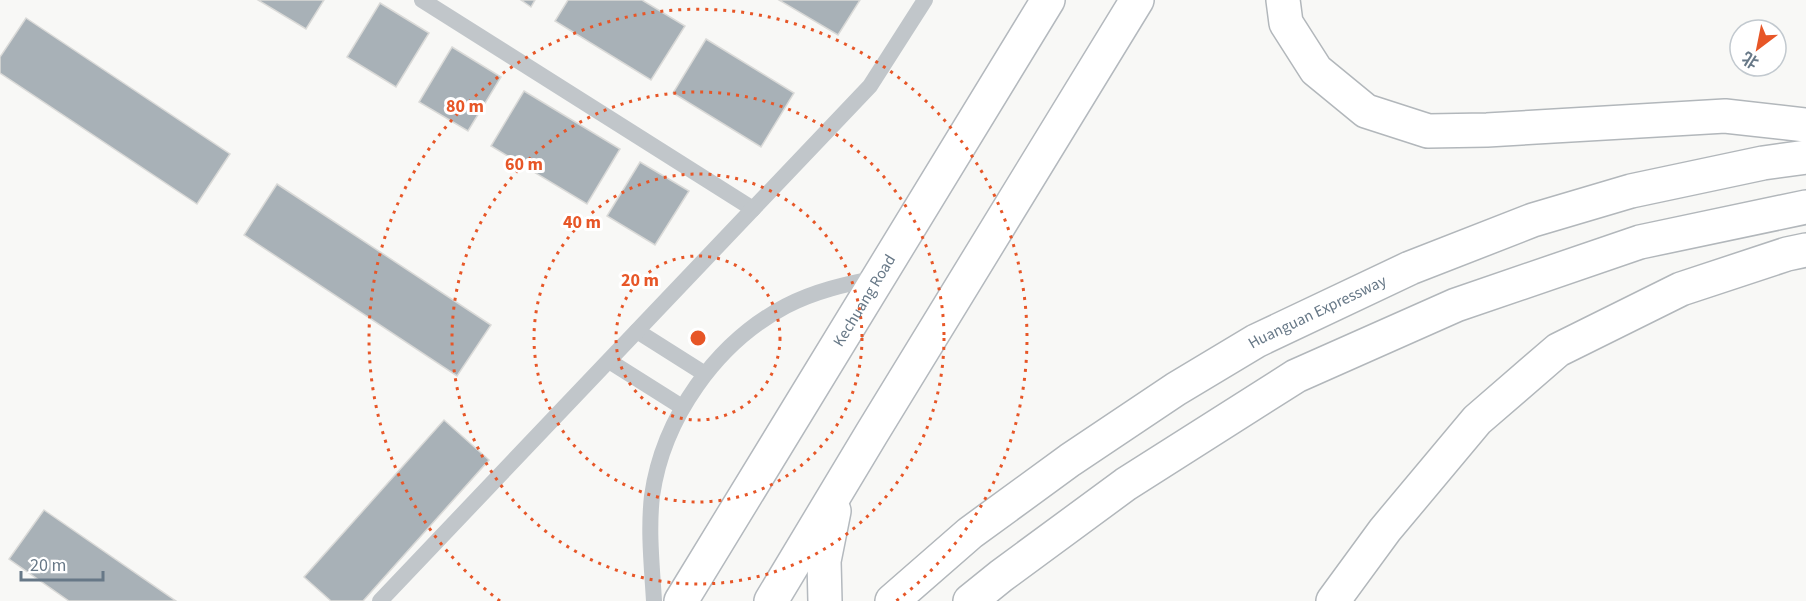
<svg xmlns="http://www.w3.org/2000/svg" width="1806" height="601" font-family="'Source Sans 3','Noto Sans SC',sans-serif">
<rect width="100%" height="100%" fill="#f8f8f6"/>
<g fill="#a8b1b7" stroke="#dadad8" stroke-width="1.5">
<polygon points="258,0 324,0 306,29"/>
<polygon points="521,0 535,0 531,7"/>
<polygon points="568,0 642,0 685,26 651,80 555,21"/>
<polygon points="779,0 860,0 838,35"/>
<polygon points="380,3 429,33 396,87 347,57"/>
<polygon points="26,18 230,154 197,204 0,73 0,57"/>
<polygon points="706,39 794,93 761,147 673,93"/>
<polygon points="452,47 501,77 468,131 419,102"/>
<polygon points="524,91 620,149 587,204 491,146"/>
<polygon points="640,162 689,191 655,245 607,216"/>
<polygon points="277,184 491,325 457,376 244,235"/>
<polygon points="444,420 489,460 363,601 331,601 304,577"/>
<polygon points="44,510 176,601 69,601 9,559"/>
</g>
<g fill="none" stroke-linecap="round" stroke-linejoin="round">
<g stroke="#b4b9be" stroke-width="36">
<g id="secondary">
<path id="s1" d="M681 601 1048 0"/>
<polyline points="771,601 872,433 1137,0"/>
<polyline points="825,601 824,561 834,511"/>
</g>
</g>
<g stroke="#b2b7bb" stroke-width="36">
<g id="highway">
<polyline points="1283,0 1286,23 1316,70 1366,111 1428,131 1487,130 1725,116 1806,125"/>
<path id="s2" d="M892 601 970 533 1070 460 1176 389 1256 341 1410 268 1533 220 1631 191 1763 163 1806 157"/>
<polyline points="970,601 1001,576 1126,484 1296,376 1456,305 1640,242 1806,207"/>
<polyline points="1333,601 1385,530 1477,420 1558,350 1681,289 1787,254 1806,250"/>
</g>
</g>
<g stroke="#c1c6ca" stroke-width="16">
<polyline points="422,0 753,209"/>
<polyline points="637,331 705,374"/>
<polyline points="609,361 682,407"/>
<polyline points="380,601 870,86 925,0"/>
<path d="M654 601C652 567 648 531 652 496 663 418 716 343 786 306 815 291 846 284 877 278"/>
</g>
<use href="#secondary" stroke="#fff" stroke-width="33"/>
<use href="#highway" stroke="#fff" stroke-width="33"/>
</g>
<g fill="none" stroke="#e75627" stroke-width="3" stroke-dasharray="3 6">
<circle cx="698" cy="338" r="82"/>
<circle cx="698" cy="338" r="164"/>
<circle cx="698" cy="338" r="246"/>
<path d="M500 601A329 329 0 1 1 896 601"/>
</g>
<g text-anchor="middle" dominant-baseline="central" stroke-width="6" stroke-linejoin="round" paint-order="stroke">
<g font-size="16" fill="#677887" stroke="#fff">
<text stroke="none"><textPath href="#s1" startOffset="352">Kechuang Road</textPath></text>
<text stroke="none"><textPath href="#s2" startOffset="516">Huanguan Expressway</textPath></text>
</g>
</g>
<circle cx="698" cy="338" r="9" fill="#e75627" stroke="#fff" stroke-width="3"/>
<g font-size="18" text-anchor="middle" font-weight="bold" fill="#e75627" stroke="#fff" stroke-width="6" stroke-linejoin="round" paint-order="stroke">
<text x="465" y="112">80 m</text>
<text x="524" y="170">60 m</text>
<text x="582" y="228">40 m</text>
<text x="640" y="286">20 m</text>
</g>
<g transform="translate(1758 48) rotate(212)"><circle r="28" fill="#ffffff" stroke="#c2c9cf" stroke-width="1.5"/>
<path d="M0-4.5L10 22L0 15L-10 22Z" fill="#e75627"/>
<text y="-9" font-size="16" font-weight="bold" text-anchor="middle" fill="#677887">北</text>
</g>
<path d="M21 571v9h82v-9" fill="none" stroke="#677887" stroke-width="3"/>
<text x="30" y="571" font-size="18" fill="#677887" stroke="#ffffff" stroke-width="4.5" paint-order="stroke">20 m</text>
</svg>
